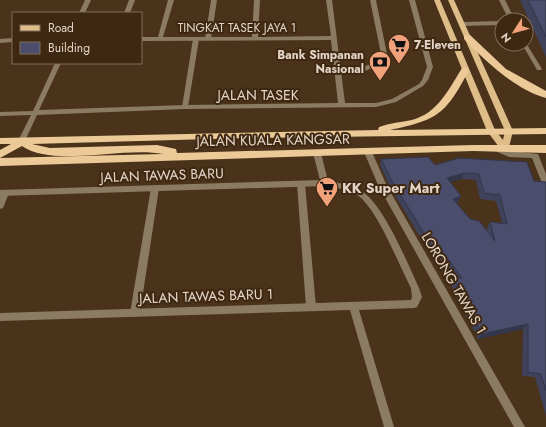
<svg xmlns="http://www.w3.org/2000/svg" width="546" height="427" font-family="Jost,sans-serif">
<rect width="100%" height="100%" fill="#4a321b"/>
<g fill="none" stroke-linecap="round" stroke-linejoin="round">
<g fill="#8b7b62" fill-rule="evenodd">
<polygon points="129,0 135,0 130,13 124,13"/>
<polygon points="211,0 217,0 211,39 208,41 205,39"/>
<path d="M370 0H376L387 54C373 72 358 76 336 71L335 70C339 67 343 68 347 69 362 69 371 66 381 54Z"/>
<polygon points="499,0 505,0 515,20 509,20"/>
<polygon points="502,21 502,25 462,26 459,24 462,22"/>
<polygon points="196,37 199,39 188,107 185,109 182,107 193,39"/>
<polygon points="526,43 542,69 541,70 537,70 522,44 526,44"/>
<polygon points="301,181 305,184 316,307 314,310 311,311 308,310 306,307 297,184"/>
<polygon points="155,185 159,188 140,313 138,316 135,317 132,316 130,313 151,188"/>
<polygon points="5,190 9,193 3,208 0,209 0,196 2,191"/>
</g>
<g fill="#8b7b62" fill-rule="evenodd">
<polygon points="85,0 91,0 85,13 79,13"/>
<polygon points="168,0 174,0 163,37 252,37 254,0 260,0 258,37 331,36 326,0 332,0 345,103 376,103 392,99 419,84 422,80 427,67 409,0 415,0 433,67 428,80 423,86 396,102 376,107 185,109 37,115 24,143 20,143 18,141 31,115 0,116 0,112 33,111 55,63 61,63 39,110 185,105 338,103 331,40 141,41 141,37 158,37"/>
<polygon points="13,38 13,42 0,43 0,39"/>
<polygon points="496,145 510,151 538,154 546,174 546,186 542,183 532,158 509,157 493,150 492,148 493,146"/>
<polygon points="368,149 372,152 387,186 525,427 514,427 379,187 364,152"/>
<path d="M317 150 321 153 328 181C340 183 353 185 363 192 384 206 408 264 419 288L422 297 417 307 414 308 359 310 394 427H384L350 310 0 321V313L411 300 412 297 411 288C398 263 380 215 360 197 350 189 337 188 325 186L0 196V190L320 180 313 153Z"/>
</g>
<polygon fill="#dfbd88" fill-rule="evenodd" points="434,0 440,0 495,130 503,140 505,131 448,0 454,0 513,131 508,151 502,151 487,131"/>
<g fill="#ecca97" fill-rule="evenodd">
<path d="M464 35H470L506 69 546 91V98C516 90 485 61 464 39Z"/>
<path d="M465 67 469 70C446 114 438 120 390 130L546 128V134L247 138 32 144 50 148 157 145 176 149 177 153 473 145H546V153L473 151 0 166V158L163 154C124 146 54 168 22 146L0 158V150L11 144H0V138L378 130 379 127C390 123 401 122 412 120 438 113 449 89 462 68Z"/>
</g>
</g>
<g fill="#40425c" fill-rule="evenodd">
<polygon points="520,0 546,0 546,57"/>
<path d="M381 159 435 165 534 181 546 182V416L535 377 522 376 523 329 478 339 451 285 454 279H455L434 250 429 252 390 187 380 165ZM461 179 476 180 480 199 496 201 502 223 490 222 487 228V232L470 219 456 203 458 202 461 196 450 182Z"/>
</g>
<g fill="#34364b">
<polygon points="464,173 461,179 444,184 447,178"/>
<polygon points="461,196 458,202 450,204 453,199"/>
<polygon points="437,244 434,250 429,252 432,246"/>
<polygon points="528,324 523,329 478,339 482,334"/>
</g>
<g fill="#4a4d6b" stroke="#34364b" fill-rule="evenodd">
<polygon points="528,0 546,0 546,37"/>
<path d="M428 157 435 165 459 158 527 162 534 181 546 182V391L541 374 528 372V324L482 334 454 279 462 278 437 244 432 246 392 181 381 159ZM464 173 479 174 484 193 500 195 507 224 490 222 495 241 479 221 470 219 453 199 461 196 447 178Z"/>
</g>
<defs>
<g id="supermarket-pin" transform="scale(1.15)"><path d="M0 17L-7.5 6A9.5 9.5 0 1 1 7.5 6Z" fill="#f1a27b" stroke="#3f2811"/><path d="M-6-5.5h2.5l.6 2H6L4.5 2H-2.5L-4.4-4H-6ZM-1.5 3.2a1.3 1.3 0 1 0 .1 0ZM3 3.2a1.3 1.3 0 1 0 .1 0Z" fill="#111"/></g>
<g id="bank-pin" transform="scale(1.15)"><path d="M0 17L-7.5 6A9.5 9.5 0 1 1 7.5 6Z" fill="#f1a27b" stroke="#3f2811"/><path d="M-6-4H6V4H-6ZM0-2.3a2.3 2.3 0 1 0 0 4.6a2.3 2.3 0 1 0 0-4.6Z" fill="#111"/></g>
</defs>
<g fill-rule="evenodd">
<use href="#supermarket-pin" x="399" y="45"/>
<use href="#bank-pin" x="380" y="62"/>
<use href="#supermarket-pin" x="327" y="188"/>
</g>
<g text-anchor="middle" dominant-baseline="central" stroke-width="4" stroke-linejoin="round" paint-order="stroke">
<g font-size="12" fill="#e3d4c7" stroke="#3f2811">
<text x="237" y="28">TINGKAT TASEK JAYA 1</text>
</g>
<g font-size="12" font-weight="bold" fill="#e3d4c7" stroke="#3f2811" text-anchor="start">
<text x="414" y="45">7-Eleven</text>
<text x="364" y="55" text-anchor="end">Bank Simpanan<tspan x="364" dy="14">Nasional</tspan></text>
</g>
<g font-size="14" fill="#e3d4c7" stroke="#3f2811">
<text x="258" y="95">JALAN TASEK</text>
<text transform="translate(273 140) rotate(-1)">JALAN KUALA KANGSAR</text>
<text transform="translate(162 175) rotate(-2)">JALAN TAWAS BARU</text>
<text transform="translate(454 283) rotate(60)">LORONG TAWAS 1</text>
<text transform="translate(206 296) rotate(-2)">JALAN TAWAS BARU 1</text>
</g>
<g font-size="14" font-weight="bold" fill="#e3d4c7" stroke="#3f2811" text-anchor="start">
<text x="342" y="188">KK Super Mart</text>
</g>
</g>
<rect x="12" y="12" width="130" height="52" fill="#3f2811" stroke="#816d5a"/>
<rect x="20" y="25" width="20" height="6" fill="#dfbd88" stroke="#816d5a"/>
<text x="48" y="32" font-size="12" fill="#e3d4c7">Road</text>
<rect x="20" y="42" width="20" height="12" fill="#4a4d6b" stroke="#816d5a"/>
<text x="48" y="52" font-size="12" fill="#e3d4c7">Building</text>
<g transform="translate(514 32) rotate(234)"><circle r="19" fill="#3f2811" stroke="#816d5a"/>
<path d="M0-3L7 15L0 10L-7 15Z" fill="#f1a27b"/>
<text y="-6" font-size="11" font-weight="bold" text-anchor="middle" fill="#e3d4c7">N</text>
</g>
</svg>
